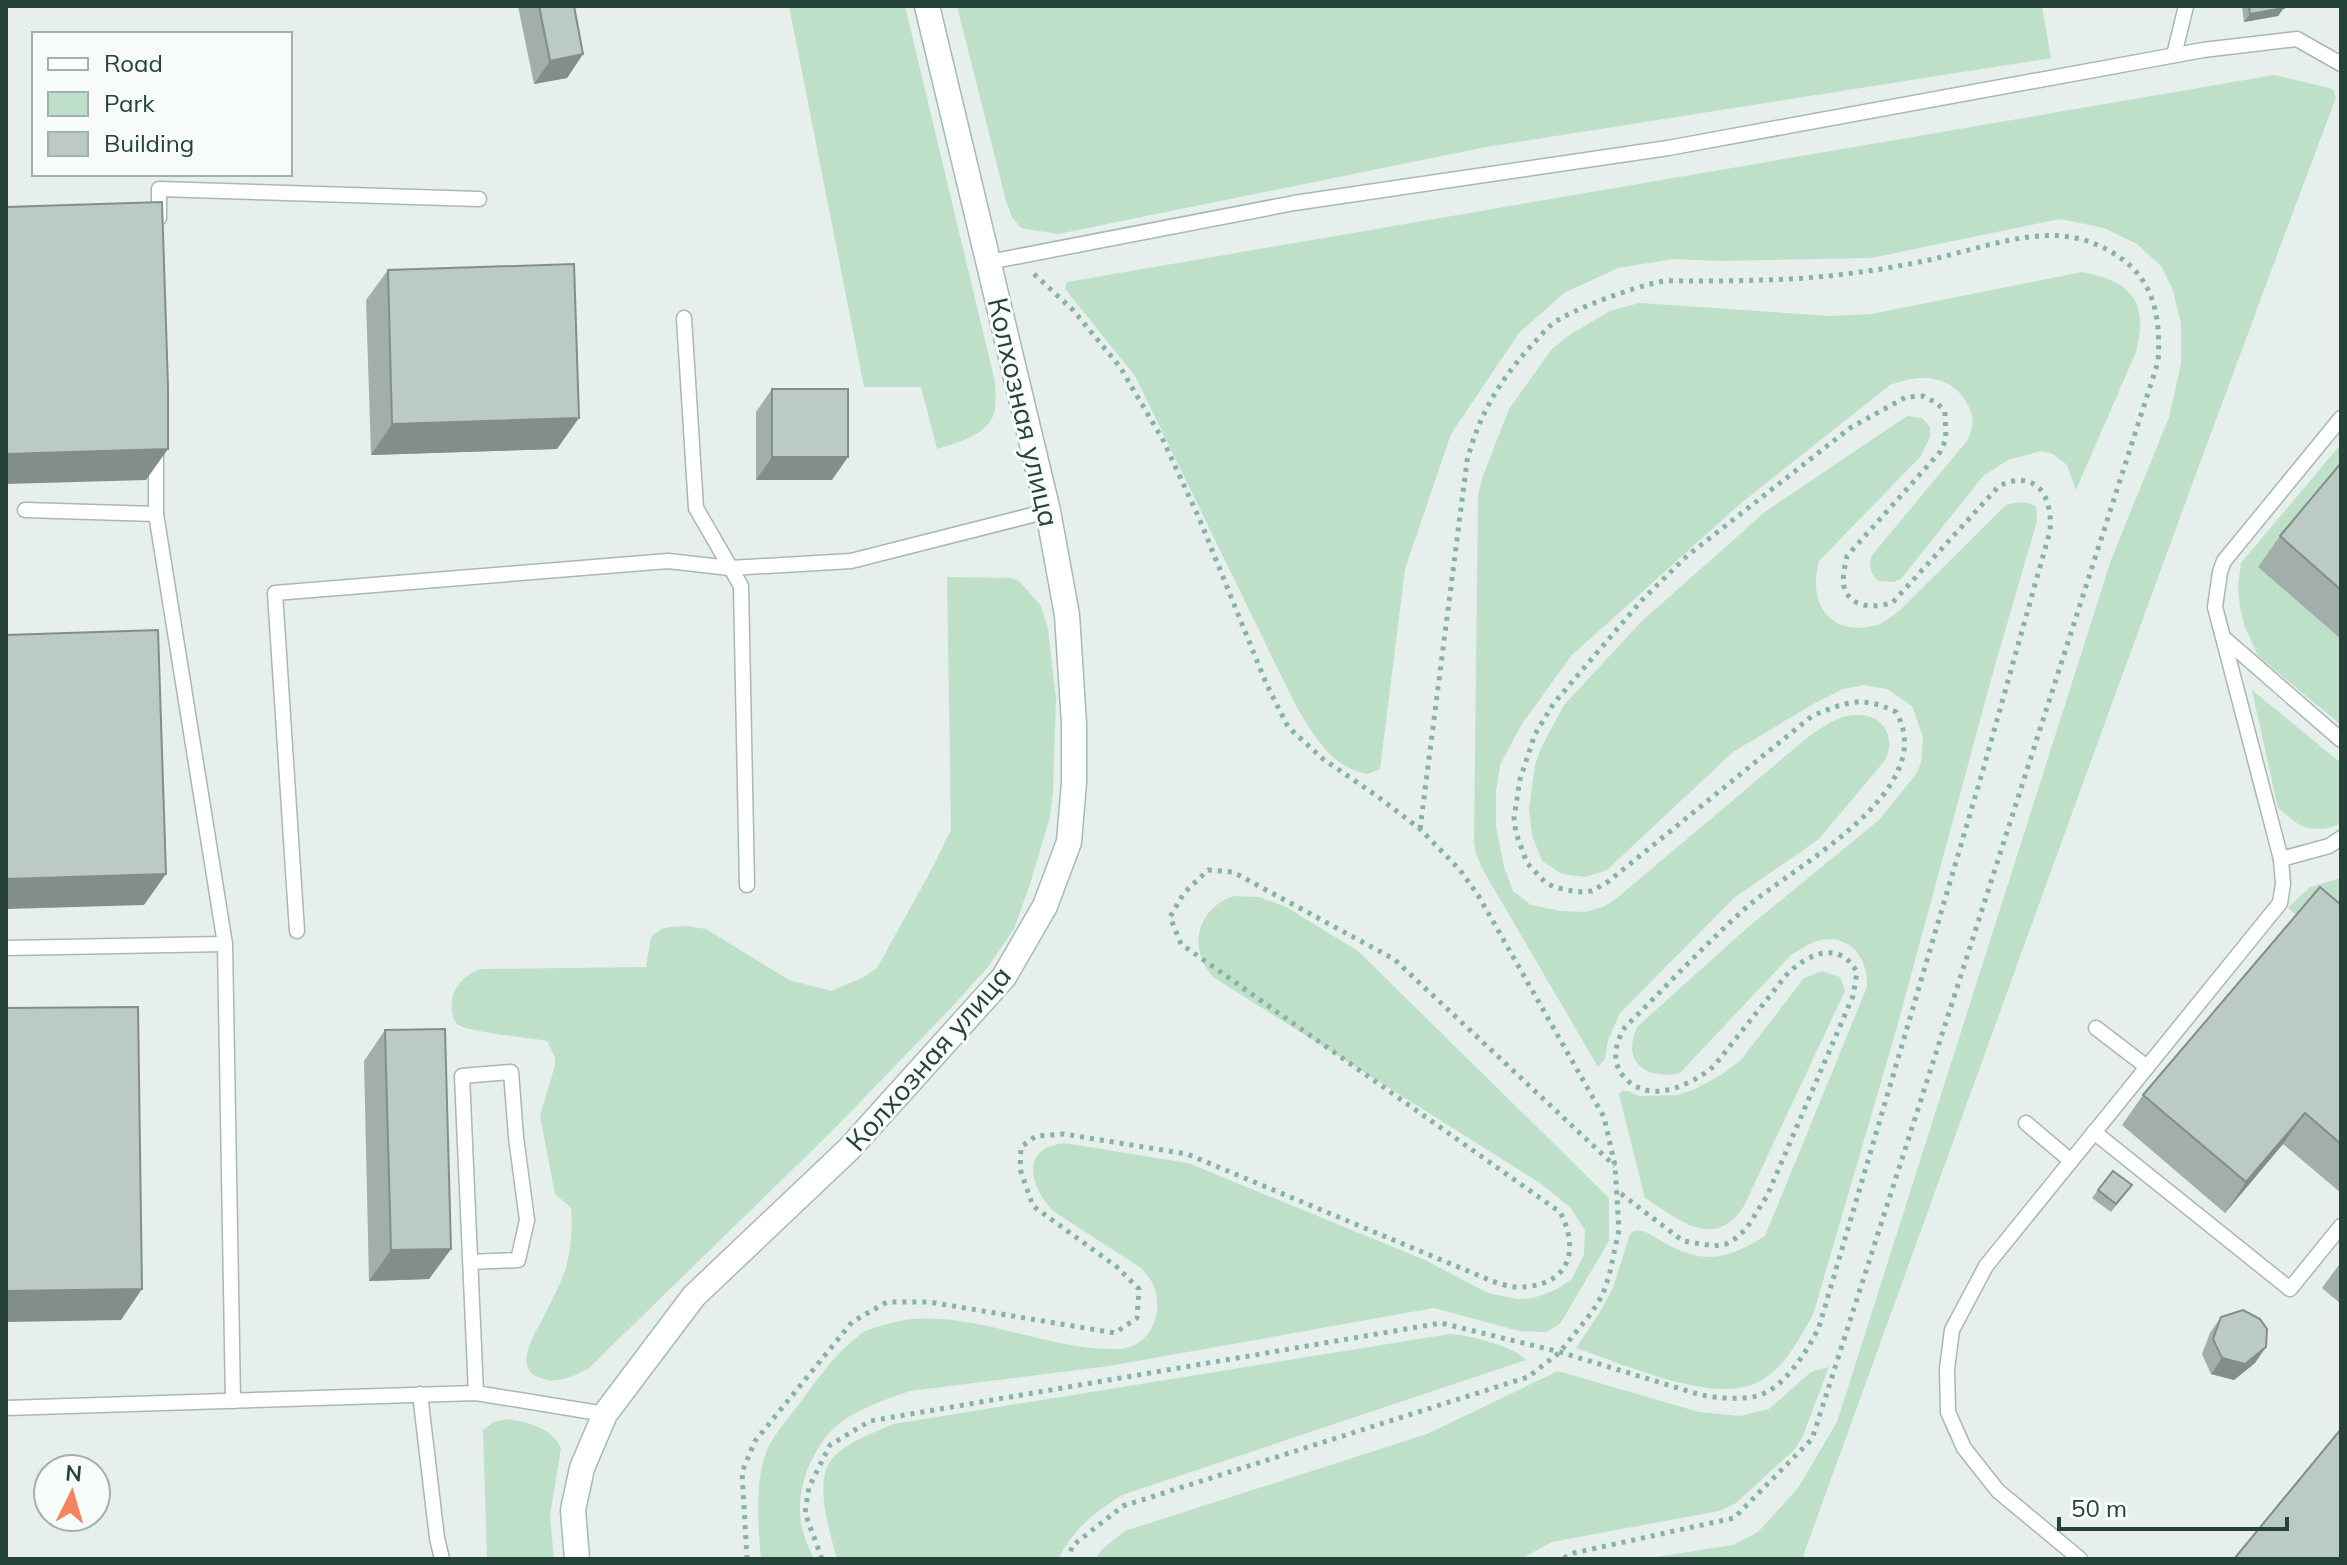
<svg xmlns="http://www.w3.org/2000/svg" width="2347" height="1565" font-family="Mulish,sans-serif">
<rect width="100%" height="100%" fill="#e6efeb"/>
<g fill="#bfe0c8">
<path d="M789 6H905L995 382C995 393 997 406 993 416 985 436 956 443 937 449L921 387H864Z"/>
<polygon points="957,6 2042,6 2051,58 1486,147 1058,234 1021,228 1012,217 1006,201"/>
<path d="M2274 75 2333 89 2336 98C2153 583 1979 1072 1802 1559H1643L1733 1545 1758 1532 1798 1488 1837 1422 2111 560 2169 417 2181 364V323L2173 291 2162 267 2137 244 2104 228 2060 219 1871 258 1720 261 1673 259 1618 268 1564 293 1519 333 1451 434 1405 569 1380 769 1368 774C1332 769 1312 733 1295 704L1135 376 1065 289 1067 282Z"/>
<path d="M2082 272C2131 281 2149 301 2136 352L2076 490 2067 465 2053 454 2041 451 2008 460 1983 476 1901 579 1894 582 1879 581C1869 573 1868 565 1873 554L1967 441C1973 428 1975 418 1968 405 1952 374 1920 373 1890 385L1740 504 1571 656 1522 724 1509 748 1500 765 1496 791V826L1504 867 1513 891 1531 905 1561 911 1586 912 1605 906 1617 898 1808 737C1819 730 1830 721 1843 717 1873 708 1898 728 1886 759L1819 839 1734 898 1620 1013 1608 1040 1605 1059 1598 1067 1483 870 1476 854 1474 841 1478 495 1483 476 1509 409 1551 350 1568 336 1610 311 1639 303 1655 304 1830 316 1871 314Z"/>
<path d="M1907 416 1922 418 1930 427V437L1921 456 1819 561C1807 604 1831 638 1877 625 1885 622 1892 616 1899 611L2006 505C2017 502 2026 500 2036 507L2037 521 1992 676 1897 1027 1813 1315C1799 1339 1782 1373 1754 1384 1709 1403 1621 1363 1576 1348L1600 1312 1613 1288 1630 1234 1634 1231C1645 1229 1653 1236 1663 1242 1704 1265 1726 1260 1765 1236L1867 987C1869 956 1846 930 1814 942 1806 945 1798 951 1791 955L1680 1073C1646 1080 1621 1062 1637 1027L1747 928 1879 820 1916 774 1921 763 1923 737 1912 706 1887 689 1864 685 1843 689 1815 703 1733 752 1607 870 1586 877 1562 874 1542 861 1532 835 1529 809 1535 765 1542 746 1564 705 1642 621 1766 511Z"/>
<polygon points="2341,444 2341,725 2258,656 2245,627 2240,607 2238,586 2241,563"/>
<path d="M947 577 1012 578 1020 582 1041 606 1048 629 1056 699 1053 792 1050 817 1030 884 1014 929 988 967 949 1010 834 1129 589 1368C572 1377 556 1386 536 1376 512 1364 540 1326 547 1310 554 1296 563 1279 567 1264 571 1247 573 1224 571 1208L555 1194 540 1116 555 1065V1057L547 1041C530 1038 470 1032 458 1025 452 1020 451 1008 452 1001 454 985 466 975 480 969L646 967 651 937 661 929 670 927 687 926 706 929 789 980 831 991 862 978 877 968 934 865 951 830Z"/>
<polygon points="2252,690 2341,763 2341,824 2324,829 2307,828 2298,824 2278,808"/>
<polygon points="2341,878 2341,953 2288,908 2310,887"/>
<path d="M1234 896 1259 897 1286 907 1358 951 1609 1198V1241L1560 1324 1546 1332 1519 1331 1434 1308 1109 1366 910 1391C887 1399 860 1408 841 1422 816 1441 799 1480 800 1511 800 1528 807 1544 814 1559H761C758 1523 753 1472 772 1440 782 1425 794 1411 805 1396 821 1374 839 1350 862 1333 868 1329 877 1327 884 1325 956 1301 1042 1351 1117 1349 1151 1348 1166 1312 1152 1282 1149 1277 1145 1273 1141 1268L1053 1211C1030 1186 1019 1149 1064 1143L1188 1163 1425 1260 1488 1293 1517 1299 1534 1298 1557 1289 1572 1279 1584 1255 1585 1230 1570 1207 1540 1183 1213 977C1187 948 1197 908 1234 896Z"/>
<path d="M1822 971 1840 977 1845 991 1744 1206C1715 1252 1678 1219 1645 1198L1619 1094 1622 1091H1628L1640 1096 1677 1095 1693 1090 1721 1075 1741 1060 1804 978Z"/>
<path d="M1450 1334C1468 1335 1515 1346 1526 1360L1122 1495C1091 1515 1076 1527 1058 1559H837C830 1532 813 1483 832 1459 846 1442 874 1433 893 1424Z"/>
<polygon points="1829,1367 1802,1438 1795,1449 1736,1503 1719,1511 1552,1542 1521,1559 1095,1559 1102,1549 1125,1531 1427,1434 1558,1371 1699,1412 1740,1416 1769,1409 1811,1372"/>
<path d="M509 1419C529 1423 552 1428 561 1448L550 1516 554 1559H487L483 1430 494 1422Z"/>
</g>
<g fill="none" stroke-linecap="round" stroke-linejoin="round">
<g stroke="#a8b8b2" stroke-width="17">
<g id="service">
<polyline points="2174,55 2186,6"/>
<polyline points="159,218 159,189 479,199"/>
<polyline points="989,262 1294,203 1668,148 2203,50 2297,39 2341,64"/>
<polyline points="684,318 696,508 741,586 747,885"/>
<polyline points="156,447 156,514 225,944 233,1401"/>
<polyline points="25,510 156,514"/>
<polyline points="2225,639 2341,740"/>
<polyline points="2281,859 2329,846 2341,838"/>
<polyline points="297,931 275,593 668,561 730,568 851,561 1048,511"/>
<polyline points="6,948 225,944"/>
<polyline points="2096,1028 2147,1067"/>
<polyline points="2026,1123 2071,1161"/>
<polyline points="2094,1132 2290,1289 2341,1226"/>
<path d="M470 1262 518 1260 527 1220 516 1137 511 1072 462 1076C466 1182 472 1287 476 1393"/>
<polyline points="420,1394 437,1538 442,1559"/>
<polyline points="6,1408 476,1393 605,1414"/>
<polyline points="2080,1559 1998,1491 1964,1448 1948,1412 1947,1369 1952,1330 1986,1266 2280,903 2283,884 2281,859 2215,607 2220,572 2224,561 2341,418"/>
</g>
</g>
<g stroke="#a4bbb3" stroke-width="27">
<polyline id="secondary" points="577,1559 573,1510 582,1468 605,1414 694,1296 849,1149 1004,977 1045,906 1069,842 1074,782 1074,724 1067,615 1048,511 927,6"/>
</g>
<g stroke="#86b3a5" stroke-width="5" stroke-dasharray="4 6" stroke-linecap="butt">
<polyline points="1034,274 1073,310 1120,367 1163,440 1199,518 1266,683 1288,727 1323,759 1377,796 1420,829 1460,870 1478,895 1604,1117 1615,1166 1619,1230 1609,1276 1603,1294 1592,1312 1560,1352 1528,1377 1123,1506 1072,1546 1069,1559"/>
<path d="M1420 829 1467 461C1479 415 1499 381 1531 346 1538 339 1545 330 1552 324 1572 309 1634 287 1659 282 1668 280 1679 281 1689 281 1713 281 1738 281 1762 280 1816 279 1872 272 1924 261 1975 251 2040 223 2090 242 2148 264 2162 303 2158 362L1812 1439 1734 1518 1574 1553 1562 1559"/>
<path d="M747 1559 742 1472 755 1441 852 1322 887 1302H929L1115 1333 1137 1318 1139 1289 1117 1267 1033 1206 1020 1169 1021 1147 1036 1136 1064 1134 1187 1154 1492 1281C1499 1283 1508 1287 1516 1287 1566 1288 1582 1254 1560 1212L1181 944 1170 917 1184 893 1208 870 1233 872 1394 959 1615 1166"/>
<path d="M822 1559 805 1513 809 1487 830 1445 870 1421 1441 1323 1560 1352 1701 1395C1718 1398 1739 1400 1757 1396 1784 1389 1808 1350 1819 1327L1983 770 2050 531C2053 496 2036 468 1999 486L1893 602C1878 608 1853 609 1845 590 1841 579 1845 567 1847 556L1940 452 1946 439 1945 412 1937 403 1923 396 1906 397 1850 428 1687 556 1642 600 1554 703 1535 734 1520 779 1514 818 1516 833 1527 863 1545 882 1554 887 1577 892 1592 891 1609 881 1812 716C1846 702 1862 695 1896 712 1941 790 1795 866 1748 906 1705 944 1666 987 1625 1027 1621 1034 1617 1042 1616 1051 1613 1077 1638 1094 1662 1091 1681 1088 1700 1078 1714 1066L1788 973C1810 953 1839 940 1857 972L1853 996 1767 1196 1746 1229 1736 1238 1726 1244 1714 1246 1683 1241 1616 1190"/>
</g>
<use href="#service" stroke="#fff" stroke-width="14"/>
<use href="#secondary" stroke="#fff" stroke-width="24"/>
</g>
<g fill="#a1aea9">
<polygon points="518,6 574,6 583,54 567,78 534,84"/>
<polygon points="2242,6 2283,6 2278,16 2244,22"/>
<polygon points="388,270 557,449 371,455 366,300"/>
<polygon points="772,389 832,480 756,480 756,412"/>
<polygon points="2341,463 2341,639 2258,567 2280,536"/>
<polygon points="2341,905 2341,1193 2283,1144 2225,1213 2122,1125 2143,1095"/>
<polygon points="385,1030 451,1249 429,1279 369,1281 364,1061"/>
<polygon points="2098,1190 2126,1193 2111,1212 2092,1198"/>
<polygon points="2341,1262 2341,1304 2322,1288"/>
<polygon points="2221,1317 2255,1363 2234,1380 2211,1374 2202,1354 2210,1333"/>
</g>
<g fill="#838d89">
<polygon points="2284,8 2278,16 2244,22 2250,14"/>
<polygon points="583,54 567,78 534,84 550,61"/>
<polygon points="579,418 557,449 371,455 392,424"/>
<polygon points="168,449 146,480 6,484 6,454"/>
<polygon points="772,457 848,457 832,480 756,480"/>
<polygon points="166,874 144,905 6,909 6,879"/>
<polygon points="2305,1113 2283,1144 2225,1213 2246,1182"/>
<polygon points="451,1249 429,1279 369,1281 391,1250"/>
<polygon points="142,1289 121,1320 6,1322 6,1291"/>
<polygon points="2266,1347 2255,1363 2234,1380 2211,1374 2222,1358"/>
</g>
<g fill="#bbcac4" stroke="#838d89" stroke-width="2">
<polygon points="539,6 574,6 583,54 550,61"/>
<polygon points="2249,6 2283,6 2284,8 2250,14"/>
<polygon points="162,202 168,387 168,449 6,454 6,207"/>
<polygon points="574,264 579,418 392,424 388,270"/>
<rect x="772" y="389" width="76" height="68"/>
<polygon points="2341,463 2341,590 2280,536"/>
<polygon points="158,630 166,874 6,879 6,635"/>
<polygon points="2320,887 2341,905 2341,1144 2305,1113 2246,1182 2143,1095"/>
<polygon points="138,1007 142,1289 6,1291 6,1008"/>
<polygon points="445,1029 451,1249 391,1250 385,1030"/>
<polygon points="2113,1171 2132,1185 2116,1204 2098,1190"/>
<polygon points="2243,1310 2260,1319 2267,1329 2266,1347 2245,1364 2222,1358 2213,1339 2221,1317"/>
<polygon points="2341,1429 2341,1559 2234,1559"/>
</g>
<g text-anchor="middle" dominant-baseline="central" stroke-width="6" stroke-linejoin="round" paint-order="stroke">
<g font-size="28" fill="#24423a" stroke="#f7fbf9">
<text transform="translate(1024 412) rotate(77)">Колхозная улица</text>
<text transform="translate(928 1058) rotate(-49)">Колхозная улица</text>
</g>
</g>
<rect width="2347" height="1565" fill="none" stroke="#24423a" stroke-width="16"/>
<rect x="32" y="32" width="260" height="144" fill="#f7fbf9" stroke="#a3b1ad" stroke-width="2"/>
<rect x="48" y="58" width="40" height="12" fill="#ffffff" stroke="#a3b1ad" stroke-width="2"/>
<text x="104" y="72" font-size="24" fill="#24423a">Road</text>
<rect x="48" y="92" width="40" height="24" fill="#bfe0c8" stroke="#a3b1ad" stroke-width="2"/>
<text x="104" y="112" font-size="24" fill="#24423a">Park</text>
<rect x="48" y="132" width="40" height="24" fill="#bbcac4" stroke="#a3b1ad" stroke-width="2"/>
<text x="104" y="152" font-size="24" fill="#24423a">Building</text>
<g transform="translate(72 1493) rotate(5)"><circle r="38" fill="#f7fbf9" stroke="#a3b1ad" stroke-width="2"/>
<path d="M0-6L14 30L0 20L-14 30Z" fill="#f4845f"/>
<text y="-12" font-size="22" font-weight="bold" text-anchor="middle" fill="#24423a">N</text>
</g>
<path d="M2059 1517v12h228v-12" fill="none" stroke="#24423a" stroke-width="4"/>
<text x="2071" y="1517" font-size="24" fill="#24423a" stroke="#f7fbf9" stroke-width="6" paint-order="stroke">50 m</text>
</svg>
